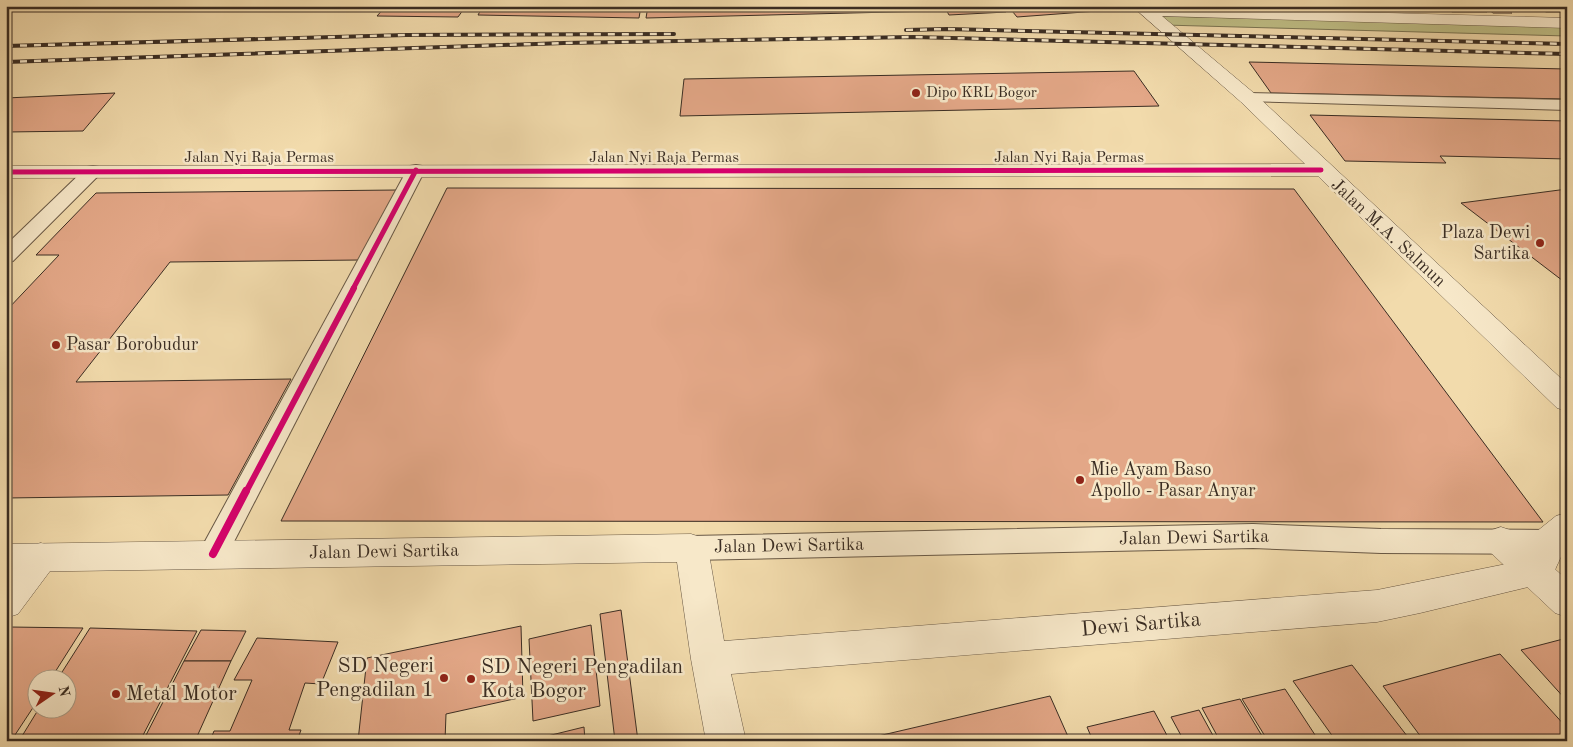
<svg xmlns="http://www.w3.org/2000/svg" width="1573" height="747" font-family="'Old Standard TT',serif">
<rect width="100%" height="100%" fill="#f2dbac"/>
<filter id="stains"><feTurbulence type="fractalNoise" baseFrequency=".004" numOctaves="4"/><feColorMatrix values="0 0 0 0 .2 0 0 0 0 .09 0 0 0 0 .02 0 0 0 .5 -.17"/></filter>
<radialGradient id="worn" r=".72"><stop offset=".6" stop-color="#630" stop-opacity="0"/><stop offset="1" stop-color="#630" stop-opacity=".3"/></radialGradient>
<polygon fill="#bfbe86" stroke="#7c7654" points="1152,16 1567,25 1567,36 1164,25"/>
<g fill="#e3a787" stroke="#3a2d23">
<polygon points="386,6 466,6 458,17 377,16"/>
<polygon points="483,6 641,6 639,18 478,15"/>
<polygon points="648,6 931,6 933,11 646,18"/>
<polygon points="944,6 1002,6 1006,12 949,15"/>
<polygon points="1008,6 1120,6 1124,9 1017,17"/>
<polygon points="1171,6 1226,6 1227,7 1172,8"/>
<polygon points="1373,6 1426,6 1432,10 1380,11"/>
<polygon points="1444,6 1479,6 1487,12 1452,12"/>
<polygon points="1484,6 1502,6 1512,13 1493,13"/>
<polygon points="1509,6 1527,6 1533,10 1516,10"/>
<polygon points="1536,6 1567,6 1567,12 1546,12"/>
<polygon points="1249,62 1567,69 1567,99 1271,93"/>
<polygon points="1134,71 1159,106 680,116 684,79"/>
<polygon points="115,93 83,131 6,132 6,98"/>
<polygon points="1310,115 1567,121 1567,159 1440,156 1446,163 1345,161"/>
<polygon points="447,188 1294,189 1543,522 281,521"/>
<polygon points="1567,189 1567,284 1461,203"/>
<polygon points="398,190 360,260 170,262 76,382 291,379 228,495 6,498 6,311 59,255 36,255 96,193"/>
<polygon points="621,610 638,741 615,741 600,614"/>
<polygon points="591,625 600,706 533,721 529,639"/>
<polygon points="521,626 523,697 446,714 445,741 358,741 367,658"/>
<polygon points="10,627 83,628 50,680 38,680 38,700 11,741 6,741 6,633"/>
<polygon points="90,628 197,631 140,741 19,741 38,710 68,710 68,680 57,680"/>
<polygon points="201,630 246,631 231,661 184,661"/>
<polygon points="257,638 338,642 321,684 305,683 289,730 301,730 297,741 210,741 214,731 230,731 252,680 234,680"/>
<polygon points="1567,638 1567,701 1521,650"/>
<polygon points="1500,654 1567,728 1567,741 1424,741 1383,686"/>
<polygon points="184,661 231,661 195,741 143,741"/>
<polygon points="1352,665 1411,741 1336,741 1293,681"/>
<polygon points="1285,689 1319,741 1268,741 1242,699"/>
<polygon points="1050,696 1070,741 861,740"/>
<polygon points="1240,699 1265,741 1220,741 1202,708"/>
<polygon points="1199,710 1216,741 1184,741 1171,717"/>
<polygon points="1154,711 1170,741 1093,741 1087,727"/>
<polygon points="584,727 585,741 527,741"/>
</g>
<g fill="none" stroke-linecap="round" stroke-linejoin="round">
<g stroke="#685845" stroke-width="2">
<g id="service">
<polygon points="1248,93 1567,100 1567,110 1242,101 1240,98 1242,95"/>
<polygon points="416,165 422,166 425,170 223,563 213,566 203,563 199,554 203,545 407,170 410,166"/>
<polygon points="93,166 99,167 102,171 99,175 13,261 6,263 6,245 87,167"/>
<polygon points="1253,524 1381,529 1548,530 1558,534 1562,542 1558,550 1548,554 1381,553 1253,548 691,560 681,557 677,548 681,539 691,536"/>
</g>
</g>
<g stroke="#685845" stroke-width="1">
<g id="minor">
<polygon points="1132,6 1567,18 1567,28 1162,16 1255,94 1567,384 1567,411 1557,408 1318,176 6,178 6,166 1305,164 1241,102"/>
<polygon points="1501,527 1513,531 1567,580 1567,617 1555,613 1489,551 1485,541 1489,531"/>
<polygon points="41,543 53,547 58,557 53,567 18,614 6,618 6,576 29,547"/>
</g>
</g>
<g stroke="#685845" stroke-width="1">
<path id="tertiary" d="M1567 513V546C1564 548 1553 576 1549 582L1420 613 1377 622 731 674 746 741H706L691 659 677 562 6 572V544L691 534 703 538 708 548 724 641 1377 590 1526 560 1536 532 1556 516Z"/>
</g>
<use href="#service" fill="#f7e8c9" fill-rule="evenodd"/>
<use href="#minor" fill="#f7e8c9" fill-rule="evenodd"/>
<use href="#tertiary" fill="#f7e8c9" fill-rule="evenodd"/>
<g stroke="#3a2d23" stroke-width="4">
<g id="rail">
<polyline points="906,30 947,29 1567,44"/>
<polyline points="6,46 406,35 674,34"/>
<polyline points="6,62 564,43 914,37 1567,54"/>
</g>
</g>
<use href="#rail" stroke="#f7e8c9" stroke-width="2.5" stroke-dasharray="7" stroke-linecap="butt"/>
<g stroke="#f7e8c9" stroke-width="8">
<g id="cycleway-far2">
<polyline points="6,172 1321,170"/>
<polyline points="353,289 416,170"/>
</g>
</g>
<g stroke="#f7e8c9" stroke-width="9">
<polyline id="cycleway-far1" points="246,492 354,288"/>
</g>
<g stroke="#f7e8c9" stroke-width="11">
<polyline id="cycleway" points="213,554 246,491"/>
</g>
<use href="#cycleway-far2" stroke="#d6006c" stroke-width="5"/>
<use href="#cycleway-far1" stroke="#d6006c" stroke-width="6"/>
<use href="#cycleway" stroke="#d6006c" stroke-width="8"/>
</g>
<g fill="#8f2418" stroke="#f7e8c9" stroke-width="2">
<circle cx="916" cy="93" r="5"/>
<circle cx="1540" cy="243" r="5"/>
<circle cx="56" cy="345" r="5"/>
<circle cx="1080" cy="480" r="5"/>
<circle cx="444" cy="678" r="5"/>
<circle cx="471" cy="679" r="5"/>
<circle cx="116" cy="694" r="5"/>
</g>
<g text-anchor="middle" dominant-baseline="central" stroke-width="5" stroke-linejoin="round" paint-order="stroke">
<g font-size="15" fill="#3a2d23" stroke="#f7e8c9" text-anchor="start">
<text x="926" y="93">Dipo KRL Bogor</text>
</g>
<g font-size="15" fill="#3a2d23" stroke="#f7e8c9">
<text x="259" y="158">Jalan Nyi Raja Permas</text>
<text x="664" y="158">Jalan Nyi Raja Permas</text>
<text x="1069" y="158">Jalan Nyi Raja Permas</text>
</g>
<g font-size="18" fill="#3a2d23" stroke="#f7e8c9">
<text transform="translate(1388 233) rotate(43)">Jalan M.A. Salmun</text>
<text transform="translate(1194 538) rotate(-1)">Jalan Dewi Sartika</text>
<text transform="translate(789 546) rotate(-1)">Jalan Dewi Sartika</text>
<text transform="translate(384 552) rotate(-1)">Jalan Dewi Sartika</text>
</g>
<g font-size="18" fill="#3a2d23" stroke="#f7e8c9" text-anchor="start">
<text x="1530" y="233" text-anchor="end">Plaza Dewi<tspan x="1530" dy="21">Sartika</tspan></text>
<text x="66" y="345">Pasar Borobudur</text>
<text x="1090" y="470">Mie Ayam Baso<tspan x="1090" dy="21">Apollo - Pasar Anyar</tspan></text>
</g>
<g font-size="21" fill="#3a2d23" stroke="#f7e8c9">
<text transform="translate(1141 625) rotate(-5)">Dewi Sartika</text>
</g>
<g font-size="21" fill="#3a2d23" stroke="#f7e8c9" text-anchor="start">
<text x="434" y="666" text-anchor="end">SD Negeri<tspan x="434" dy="24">Pengadilan 1</tspan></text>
<text x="481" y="667">SD Negeri Pengadilan<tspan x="481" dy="24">Kota Bogor</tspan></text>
<text x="126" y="694">Metal Motor</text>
</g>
</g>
<rect width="1573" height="747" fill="none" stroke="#f2dbac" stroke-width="25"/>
<rect x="8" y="8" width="1558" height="732" fill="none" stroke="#3a2d23" stroke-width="2.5"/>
<rect x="12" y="12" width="1548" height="722" fill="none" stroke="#3a2d23"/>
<g transform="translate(52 694) rotate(77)"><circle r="24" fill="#f7e8c9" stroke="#ab9d87"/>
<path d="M0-4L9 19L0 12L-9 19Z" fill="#8f2418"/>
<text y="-8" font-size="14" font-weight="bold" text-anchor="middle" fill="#3a2d23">N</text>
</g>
<rect width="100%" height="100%" filter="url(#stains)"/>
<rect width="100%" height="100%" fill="url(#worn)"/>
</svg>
